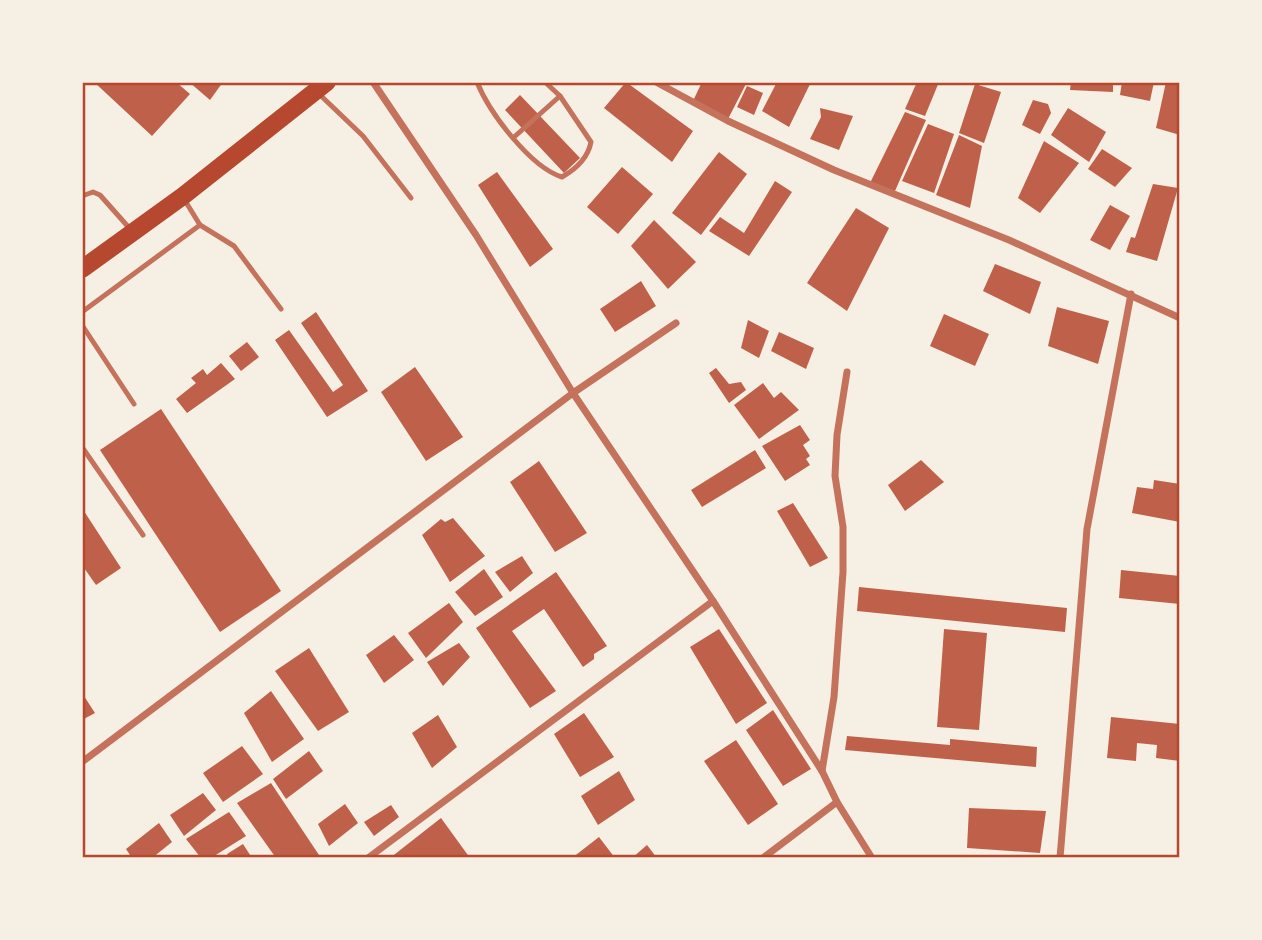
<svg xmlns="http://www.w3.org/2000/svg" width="1262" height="940" font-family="Bitter,serif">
<rect width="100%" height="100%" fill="#f6efe4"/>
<g fill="#bf614a">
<polygon points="94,82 176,82 190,94 152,136"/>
<polygon points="189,82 223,82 210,100"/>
<polygon points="626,82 693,131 672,162 604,108"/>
<polygon points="702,82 747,82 728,119 693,101"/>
<polygon points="777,82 811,82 789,127 762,111"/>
<polygon points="917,82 939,82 925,116 905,109"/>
<polygon points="1071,82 1113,82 1113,92 1070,90"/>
<polygon points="1122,82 1154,82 1150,101 1120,95"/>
<polygon points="1166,82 1180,82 1180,135 1156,128"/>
<polygon points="975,84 1001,92 984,143 959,133"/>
<polygon points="747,86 763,93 754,115 737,107"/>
<polygon points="520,95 580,158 564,173 505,110"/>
<polygon points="1033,100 1048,104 1051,113 1040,134 1022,125"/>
<polygon points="820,108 853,116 839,150 810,139 821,117"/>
<polygon points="1068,108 1106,132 1089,162 1051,135"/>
<polygon points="905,112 926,120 895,191 870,183"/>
<polygon points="928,124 954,134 934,193 902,181"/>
<polygon points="959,135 982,146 970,208 936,195"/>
<polygon points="1044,141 1079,163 1040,213 1018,198"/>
<polygon points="1102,149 1132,168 1115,187 1088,169"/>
<polygon points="719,152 747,174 701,235 672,213"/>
<polygon points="622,167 653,194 618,234 587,207"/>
<polygon points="497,172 553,249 530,267 478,185"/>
<polygon points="775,181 792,192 749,256 709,231 720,217 744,233"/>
<polygon points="1153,184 1178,188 1157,261 1126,252 1131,237 1135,238"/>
<polygon points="1110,205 1130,216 1110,250 1090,240"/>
<polygon points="856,208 889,228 847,311 807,283"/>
<polygon points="654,220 696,262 668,289 631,246"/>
<polygon points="995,264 1041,282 1030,314 983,291"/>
<polygon points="641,281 656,306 615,332 600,309"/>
<polygon points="1057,307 1109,321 1098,364 1048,346"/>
<polygon points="316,312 368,391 327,417 275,340 289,330 333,392 343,385 301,323"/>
<polygon points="944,314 989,334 975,366 930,346"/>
<polygon points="748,320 769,331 759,358 741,348"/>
<polygon points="779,332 814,348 806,369 771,351"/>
<polygon points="247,342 259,357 241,371 229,356"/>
<polygon points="221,363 235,379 187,413 176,399 196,383 191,378 203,369 207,375"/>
<polygon points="415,367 463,437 426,461 381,392"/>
<polygon points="716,368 729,384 741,382 746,390 729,403 709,373"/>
<polygon points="763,383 774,398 781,392 799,410 759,439 734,405"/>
<polygon points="161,409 281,591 220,632 100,450"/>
<polygon points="800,425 810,440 803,445 810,456 806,459 810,465 785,481 762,446"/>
<polygon points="755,450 766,468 702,507 691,490"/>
<polygon points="921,460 944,482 905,511 888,485"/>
<polygon points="539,461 587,533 555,552 510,482"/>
<polygon points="1154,480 1180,484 1180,522 1132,513 1137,487 1153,489"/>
<polygon points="793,503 828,558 810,567 777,511"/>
<polygon points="82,508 121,568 96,585 82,565"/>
<polygon points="453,518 485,556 450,582 422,535 441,519 445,522"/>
<polygon points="522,556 533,573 510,592 495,572"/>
<polygon points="484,569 503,597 475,616 455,592"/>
<polygon points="1121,570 1180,576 1180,604 1119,598"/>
<polygon points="556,572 607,646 594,654 594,659 583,667 544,609 512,631 556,691 530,708 476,628"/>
<polygon points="859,587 1067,608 1065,632 857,611"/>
<polygon points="449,603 463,622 426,658 408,633"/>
<polygon points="719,629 767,703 736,724 690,647"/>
<polygon points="944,629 987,633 979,730 937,727"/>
<polygon points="394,635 414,660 384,683 366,655"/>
<polygon points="459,643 470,657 443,686 427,662"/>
<polygon points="309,648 349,712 318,731 275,671"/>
<polygon points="271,691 304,739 272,762 244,713"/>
<polygon points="82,693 95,713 82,720"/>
<polygon points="773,710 811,769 783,786 746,730"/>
<polygon points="584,713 614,757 580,777 554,734"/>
<polygon points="438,715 457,747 432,768 412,733"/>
<polygon points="1111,717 1180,724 1180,761 1156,758 1157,745 1137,743 1136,761 1107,758"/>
<polygon points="847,736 950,745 950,739 1037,747 1036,767 845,750"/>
<polygon points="736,740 778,804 748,825 704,761"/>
<polygon points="242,746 263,774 223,802 203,773"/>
<polygon points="309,751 323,771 286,799 273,779"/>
<polygon points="619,771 635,800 598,825 581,796"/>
<polygon points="271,783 319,855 315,858 276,858 237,803"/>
<polygon points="203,793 216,810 184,836 170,815"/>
<polygon points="345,804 358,823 329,846 318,824"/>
<polygon points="391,805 399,817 374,836 364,822"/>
<polygon points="969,808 1046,811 1040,853 967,848"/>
<polygon points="229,812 246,836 211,858 201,858 186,839"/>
<polygon points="441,818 470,858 390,858"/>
<polygon points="159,823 172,842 152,858 132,858 126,849"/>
<polygon points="599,837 615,858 572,858"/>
<polygon points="243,844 252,858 229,858 227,854"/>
<polygon points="647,845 657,858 632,858"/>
</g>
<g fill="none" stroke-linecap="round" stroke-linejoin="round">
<g stroke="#c5725c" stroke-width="5">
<path d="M477 82C489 112 530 167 562 177 576 169 588 158 591 142L560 96 545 82"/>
<polyline points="318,93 363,136 411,198"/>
<polyline points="513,138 560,96"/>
<polyline points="82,196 93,192 100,195 131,230"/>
<polyline points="184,199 200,225 234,246 281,309"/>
<polyline points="82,312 200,225"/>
<polyline points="82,325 134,404"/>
<polyline points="82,447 143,535"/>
</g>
<g stroke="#c5725c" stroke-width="7">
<polyline points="373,82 476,235 573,393 713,601 822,771 837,802 872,858"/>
<polyline points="656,82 728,121 834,170 1009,240 1180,318"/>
<polyline points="82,762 573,393 676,323"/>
<polyline points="822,771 834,697 843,572 843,527 835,476 837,435 847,372"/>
<polyline points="368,858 713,601"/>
<polyline points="763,858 837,802"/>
<polyline points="1060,858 1087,529 1131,294"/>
</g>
<polyline stroke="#b5482f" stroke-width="18" points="82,269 183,196 327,82"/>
</g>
<rect width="1262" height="940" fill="none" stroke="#f6efe4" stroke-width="168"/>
<rect x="84" y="84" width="1094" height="772" fill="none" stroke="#b5482f" stroke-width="2.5"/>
</svg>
